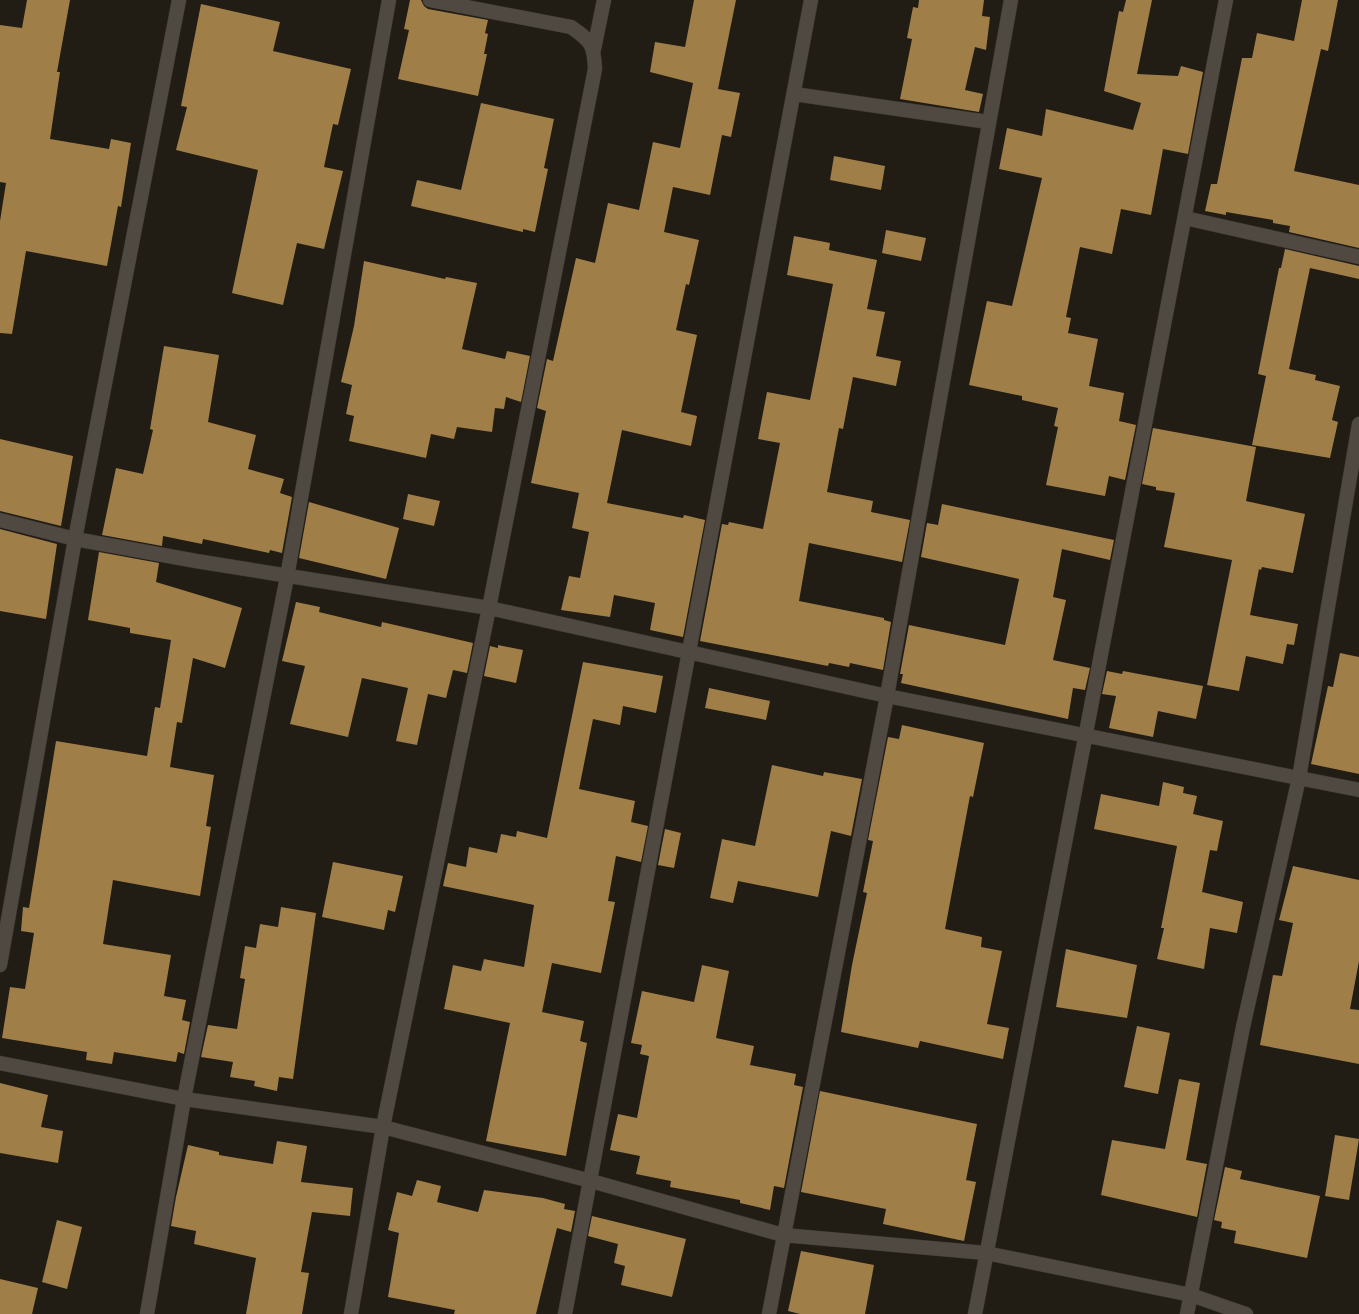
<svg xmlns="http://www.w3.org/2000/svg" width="1359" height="1314" font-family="Lato,sans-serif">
<rect width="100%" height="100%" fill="#211c14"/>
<g fill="#a07e48">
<polygon points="27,0 70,0 57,72 60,72 50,139 109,149 111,139 131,143 121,207 118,206 107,266 26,251 12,334 0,333 0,221 6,183 0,182 0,25 22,28"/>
<polygon points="410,0 421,0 424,6 428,9 488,20 485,33 488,34 484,54 487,54 478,96 398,79 409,30 404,29"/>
<polygon points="694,0 736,0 718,89 740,93 731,137 722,135 710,195 673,187 664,232 699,240 689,285 686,284 676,330 697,335 681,412 697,416 691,446 622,430 607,503 683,518 684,515 705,520 683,637 650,630 655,603 614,595 610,617 561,610 569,576 580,578 589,532 572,528 579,493 531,483 546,411 537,408 547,359 553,361 576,258 595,263 608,203 639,210 653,142 680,148 693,83 650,72 655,42 685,47"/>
<polygon points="919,0 984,0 982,16 990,17 986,50 975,47 965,90 983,94 979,112 900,99 912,39 907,38 913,7 918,8"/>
<polygon points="1126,0 1152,0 1137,74 1178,76 1181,66 1203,72 1188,154 1163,149 1151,215 1121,209 1112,254 1080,247 1066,317 1071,318 1068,333 1098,339 1089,386 1124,393 1119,421 1136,425 1125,480 1109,476 1105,496 1046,485 1058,427 1054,426 1058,408 1022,400 1022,396 969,385 987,301 1012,306 1042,178 999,169 1007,128 1042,136 1046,109 1133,130 1141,103 1104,91 1119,11 1123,12"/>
<polygon points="1302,0 1338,0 1328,51 1321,49 1294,171 1359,185 1359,248 1289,232 1290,226 1273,223 1273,220 1226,212 1226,215 1205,211 1211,184 1217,184 1242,58 1252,58 1257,33 1294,41"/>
<polygon points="201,4 280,22 273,51 351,69 338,125 333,124 324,167 343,171 324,249 297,243 283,305 232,293 258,170 176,150 187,107 181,106"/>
<polygon points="481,103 554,119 544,168 548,169 535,232 523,229 523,232 411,206 417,180 461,190"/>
<polygon points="834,156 885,166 881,190 830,180"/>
<polygon points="886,230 926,238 921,261 882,253"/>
<polygon points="794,236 830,243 829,250 877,260 867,309 885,312 876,356 901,361 896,386 853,377 843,429 839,428 827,492 873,501 871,512 910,520 902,562 809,543 799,601 884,618 884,620 891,622 883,670 850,663 849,667 829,663 828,666 700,641 722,524 728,525 729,522 763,529 780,443 758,439 767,392 810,400 833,284 787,275"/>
<polygon points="1285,249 1359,266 1359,279 1310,268 1289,369 1316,375 1315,380 1340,386 1332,420 1338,422 1330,458 1252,445 1266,376 1258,374 1279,268 1281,268"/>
<polygon points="364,261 445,279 446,277 477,283 462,349 505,359 507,351 530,356 521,402 506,397 504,409 495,408 492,432 457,427 454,439 431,434 426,458 349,441 354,416 346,414 352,385 341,382 354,326"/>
<polygon points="164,346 219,355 208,422 256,435 248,469 284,479 280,493 292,497 282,553 270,550 269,553 203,539 202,544 163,536 162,546 102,535 116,468 143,474 153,430 150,429"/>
<polygon points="1153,428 1256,447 1246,501 1305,514 1293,573 1262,567 1261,570 1259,569 1250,615 1298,624 1294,645 1287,644 1283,664 1246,656 1239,691 1207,685 1232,560 1164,547 1175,493 1156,490 1156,487 1142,484"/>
<polygon points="0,439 73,456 61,526 0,511"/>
<polygon points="408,494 440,501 434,526 403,519"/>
<polygon points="309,502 399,528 386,579 299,558"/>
<polygon points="942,504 1114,540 1110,560 1062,549 1053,597 1066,600 1053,660 1090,668 1085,690 1073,688 1068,719 901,683 903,674 900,674 909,625 1005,645 1019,579 921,557 927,523 938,525"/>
<polygon points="0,529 57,544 46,619 0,611"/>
<polygon points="99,552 159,563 156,582 242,608 225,668 193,658 182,723 177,722 170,767 214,775 206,826 211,827 200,896 113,880 103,944 171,955 164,996 186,1000 182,1020 190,1022 184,1054 178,1052 176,1062 114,1052 112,1064 86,1060 87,1052 2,1038 10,987 25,989 34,933 21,931 23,907 29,908 56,741 147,756 155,707 160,708 171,640 130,633 130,628 88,620"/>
<polygon points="296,602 320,607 319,612 381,627 382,622 473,643 467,673 453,670 446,698 428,694 417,745 396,741 408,688 362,678 348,737 290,724 305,666 282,661"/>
<polygon points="498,645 523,650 516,683 484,676 490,646 498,648"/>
<polygon points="1340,653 1359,657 1359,774 1311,764 1328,686 1333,687"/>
<polygon points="583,662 663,676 656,713 623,706 620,725 593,719 579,789 635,801 631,822 648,826 641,862 616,856 608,901 615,902 601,973 552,963 542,1012 584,1021 580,1041 587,1043 566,1156 486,1141 510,1023 444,1009 453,965 481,971 484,959 524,967 534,905 443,886 448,863 466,867 469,847 497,853 501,834 516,837 517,831 547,838"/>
<polygon points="1107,671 1122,674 1123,671 1203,686 1196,719 1158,711 1153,737 1109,728 1116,696 1102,694"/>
<polygon points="709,688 770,701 766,720 705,708"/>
<polygon points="902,725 984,743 973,797 970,796 945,929 982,937 981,947 1002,951 987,1024 1009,1028 1003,1059 920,1041 918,1048 841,1032 852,965 867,893 863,892 873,841 868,840 888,737 899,739"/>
<polygon points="772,765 823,776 824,772 862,779 851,836 831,831 818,897 738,881 733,903 710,898 722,839 755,846"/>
<polygon points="1163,782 1184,787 1183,793 1197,796 1193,814 1223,821 1217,851 1210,850 1202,892 1243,902 1237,933 1210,928 1204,969 1157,959 1164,928 1161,928 1177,846 1094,829 1101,794 1159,806"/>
<polygon points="665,829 681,833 674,868 658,865"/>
<polygon points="333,862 403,876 395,912 388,910 384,930 322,917"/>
<polygon points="1293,866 1359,880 1359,961 1350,1009 1359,1010 1359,1064 1260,1045 1273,975 1282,976 1293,923 1279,920"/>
<polygon points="281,907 316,913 293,1079 279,1077 277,1091 254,1086 255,1081 230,1077 233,1062 201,1057 208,1025 237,1029 245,979 240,978 245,946 256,948 260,924 278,927"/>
<polygon points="1066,949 1137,965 1127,1018 1056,1007"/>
<polygon points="702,965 729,971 716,1038 754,1046 750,1065 796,1074 794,1085 803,1087 784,1188 774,1186 770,1210 740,1203 740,1200 670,1187 671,1181 636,1174 640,1156 610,1150 618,1114 637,1118 649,1056 640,1054 642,1045 631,1043 642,991 694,1002"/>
<polygon points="1137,1026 1170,1033 1158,1094 1124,1087"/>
<polygon points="1179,1079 1200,1083 1186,1160 1207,1164 1197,1217 1101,1195 1112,1140 1165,1149"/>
<polygon points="0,1083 48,1095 41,1127 63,1131 58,1163 0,1153"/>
<polygon points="820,1091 977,1124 966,1180 976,1182 964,1241 883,1224 886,1209 801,1192"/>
<polygon points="1335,1135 1359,1139 1349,1200 1325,1196"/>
<polygon points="277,1141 307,1146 301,1182 353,1188 350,1216 312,1212 301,1272 309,1273 302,1314 246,1314 256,1258 194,1244 196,1231 171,1226 176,1197 188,1145 219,1152 219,1155 273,1164"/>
<polygon points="1225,1167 1242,1171 1240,1179 1320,1196 1307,1258 1234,1243 1236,1231 1221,1228 1222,1222 1214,1220"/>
<polygon points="417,1180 441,1186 437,1202 478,1212 484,1190 543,1198 565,1204 564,1209 575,1211 571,1232 557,1228 536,1314 454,1314 455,1310 388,1297 399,1233 388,1230 397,1192 412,1196"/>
<polygon points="592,1216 686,1239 672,1297 621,1285 625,1266 614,1263 618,1244 588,1236"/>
<polygon points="57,1220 82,1227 67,1289 42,1282"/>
<polygon points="801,1251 874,1265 865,1314 800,1314 788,1311"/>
<polygon points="0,1279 38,1288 32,1314 0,1314"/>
</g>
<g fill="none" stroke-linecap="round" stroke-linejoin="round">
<g stroke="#3a3632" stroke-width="15">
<g id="minor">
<polyline points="594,49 604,0"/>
<polyline points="794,94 988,122"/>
<polyline points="1185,218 1359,257"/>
<polyline points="0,520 75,539 196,561 489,608 887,696 1359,790"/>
<polyline points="0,965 75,539 179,0"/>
<polyline points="0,1063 184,1099 383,1127 591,1181 783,1235 986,1253 1191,1295 1246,1314"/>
<polyline points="147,1314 184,1099 287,577 389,0"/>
<path d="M351 1314 383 1127 489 608 595 69C594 44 591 41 571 27L430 0"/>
<polyline points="565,1314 811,0"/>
<polyline points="769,1314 887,696 1011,0"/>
<polyline points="975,1314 1226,0"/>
<polyline points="1187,1314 1243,1027 1299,778 1359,424"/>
</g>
</g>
<use href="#minor" stroke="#4f4941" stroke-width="14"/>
</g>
</svg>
